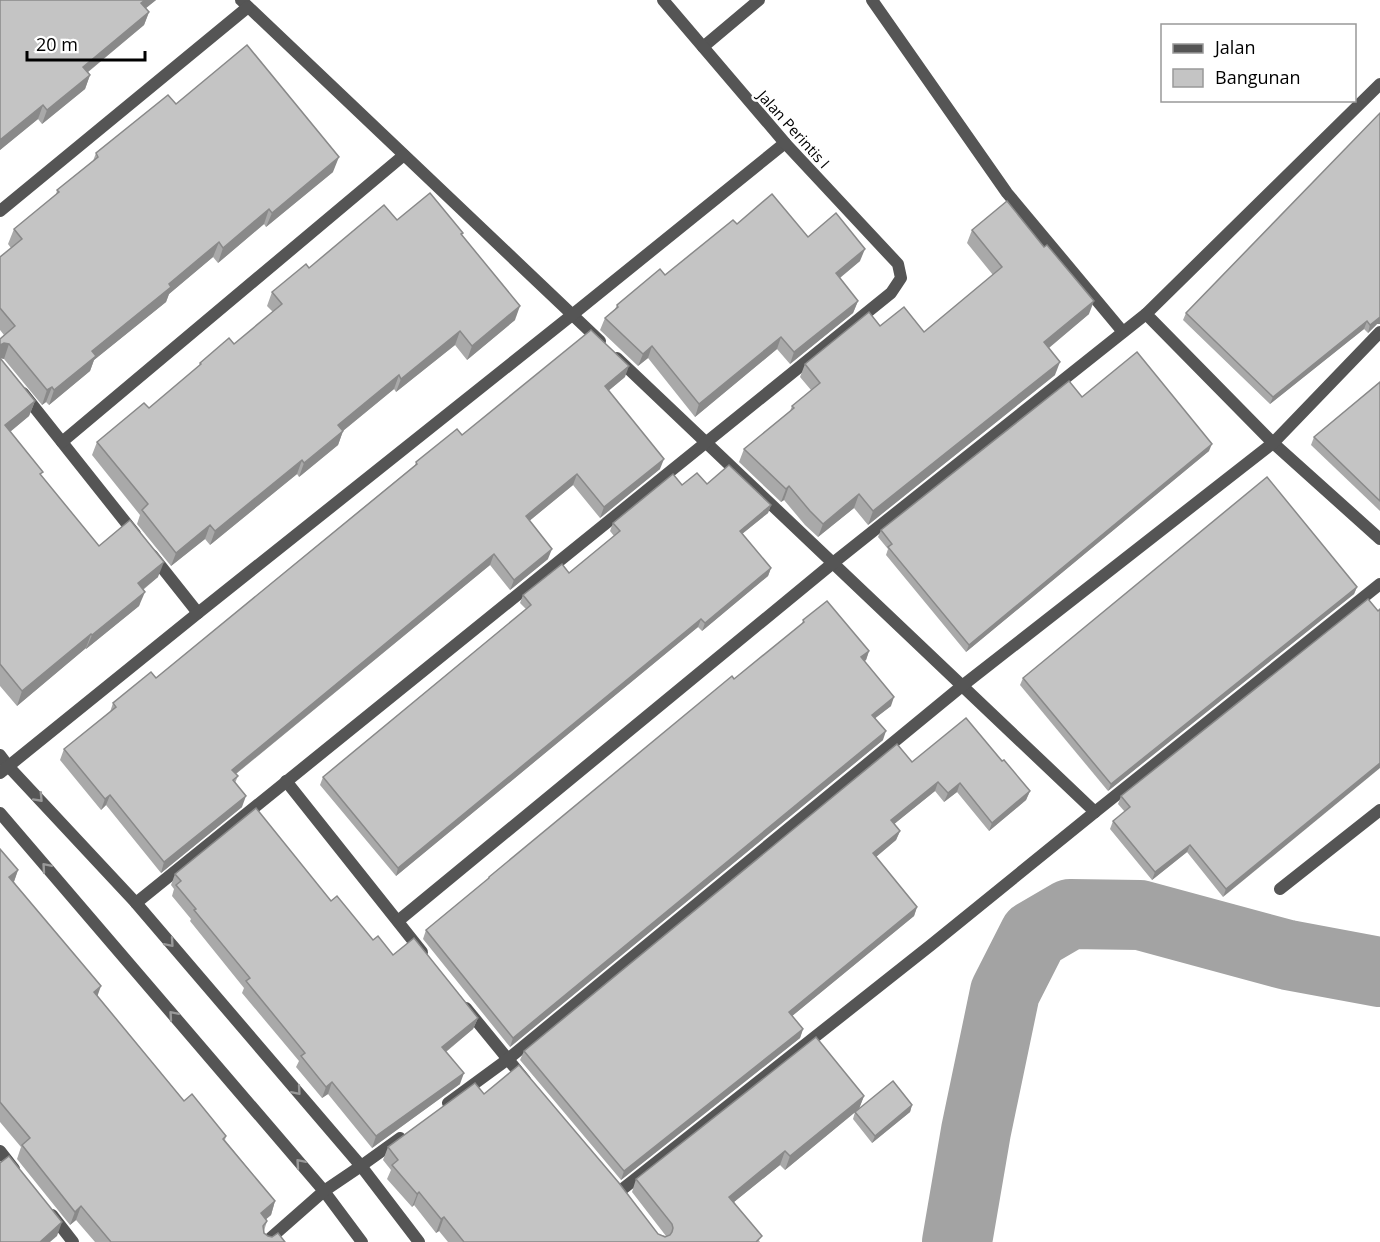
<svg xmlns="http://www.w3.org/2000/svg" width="1380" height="1242" font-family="'Open Sans',sans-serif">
<rect width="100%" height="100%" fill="#fff"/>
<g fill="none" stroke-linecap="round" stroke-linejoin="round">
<polyline stroke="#a3a3a3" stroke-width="70" points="957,1242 976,1131 1005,992 1034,935 1070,914 1140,915 1288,955 1380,972"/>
<g stroke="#555" stroke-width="12">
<polyline points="241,0 600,341"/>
<polyline points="872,0 1007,193 1123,332"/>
<polyline points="703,47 759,0"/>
<polyline points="1380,84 1146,314 1273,443 1380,539"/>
<polyline points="0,211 248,7"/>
<polyline points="617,358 1095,812 1380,584"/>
<polyline points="23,393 135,534"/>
<polyline points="62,442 404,155"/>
<polyline points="152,555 198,613"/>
<polyline points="0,755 9,767 136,903 361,1166 419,1242"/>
<polyline points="0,773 198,613 572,315 785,143"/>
<polyline points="286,781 422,952"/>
<polyline points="0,813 324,1191 362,1242"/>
<polyline points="1280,889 1380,810"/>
<polyline points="136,903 891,293 901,278 898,264 785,143 663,0"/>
<polyline points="398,921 833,563 1146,314"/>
<polyline points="466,1008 525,1080"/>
<polyline points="448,1103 508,1059 962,686 1273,443 1380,332"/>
<polyline points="0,1151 14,1169"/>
<polyline points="620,1191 931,945 1095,812"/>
<polyline points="52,1215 73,1242"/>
<polyline points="266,1242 324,1191 361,1166 400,1138"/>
</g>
</g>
<g fill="#a9a9a9">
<polygon points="0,0 156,0 146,8 149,12 144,25 87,73 90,75 85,89 42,124 38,119 0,150"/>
<polygon points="176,104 333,172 266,227 264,224 218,263 213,257 169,294 166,302 94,360 90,371 49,405 46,402 42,405 4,359 0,358 35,401 29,416 10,432 41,476 99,546 158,577 143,590 139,606 86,649 86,648 17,706 0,686 0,339 4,335 0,330 0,257 11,248 8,244 14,229 56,195 57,190 93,161 96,153"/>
<polygon points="1380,113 1377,324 1368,333 1364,329 1270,404 1183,320 1186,313"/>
<polygon points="397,220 463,233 462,235 515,320 467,360 455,345 396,392 394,389 343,431 338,445 299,477 297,474 210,545 205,539 171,566 137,524 140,515 92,455 97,442 149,408 199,367 200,363 234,344 273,312 267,306 272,292 309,268"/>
<polygon points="737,224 808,237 860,261 840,278 858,301 853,313 790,364 777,349 695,417 648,358 638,366 600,330 605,318 615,309 617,305 665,275"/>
<polygon points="972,230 1089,314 1049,348 1055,375 868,525 854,508 818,537 805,525 784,500 781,502 739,462 744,449 790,411 792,406 811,390 800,377 805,364 880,326 924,332 993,275 967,243"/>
<polygon points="625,377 608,391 660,469 600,518 573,485 529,521 548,559 510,590 490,565 236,774 238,776 235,783 242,807 161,873 106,805 101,810 60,760 64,749 110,712 113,703 156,678 415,465 416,462 462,435"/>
<polygon points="1380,382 1380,511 1311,445 1314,437"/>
<polygon points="1082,397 1209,451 966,652 886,555 888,549 878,537 881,530"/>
<polygon points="707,484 771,505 768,513 742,534 771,568 768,576 702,631 698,627 396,876 320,785 323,777 526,609 520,603 523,595 569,573 614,536 610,531 613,523 682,485"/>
<polygon points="1357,587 1354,594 1108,791 1020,685 1023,678"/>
<polygon points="1378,611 1223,897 1187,852 1152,880 1110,829 1113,821 1125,812 1118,804 1121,796"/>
<polygon points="803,620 869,651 866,660 864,661 891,706 875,718 883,740 510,1047 423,939 426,930 488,879 489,877 802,624"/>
<polygon points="1002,761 1030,791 1026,800 989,831 957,792 944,802 935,791 894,824 900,831 896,840 876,857 917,907 914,916 792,1016 803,1029 800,1038 621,1180 520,1060 524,1051 912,762"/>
<polygon points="0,849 18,870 14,882 97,996 184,1101 226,1136 225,1140 275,1201 271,1215 266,1219 267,1221 264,1231 264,1233 268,1236 285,1242 95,1242 76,1220 70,1225 17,1159 21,1147 0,1122"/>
<polygon points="175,874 331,901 373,940 478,1018 473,1029 446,1052 460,1084 372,1148 328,1094 322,1098 296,1067 299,1061 242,993 244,988 190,921 191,919 172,896 174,889 171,885"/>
<polygon points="484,1094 658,1234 666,1236 632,1192 636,1179 864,1096 859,1108 912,1105 910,1112 872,1143 853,1119 855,1112 785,1170 780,1165 734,1202 760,1242 448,1242 439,1231 436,1233 414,1205 412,1207 387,1179 391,1170 383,1160 388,1147"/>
</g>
<g fill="#898989">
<polygon points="145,0 156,0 136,16 141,3"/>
<polygon points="149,12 144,25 78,80 83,67"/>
<polygon points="90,75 85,89 42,124 47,110"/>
<polygon points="43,105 38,119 0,150 0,140"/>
<polygon points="339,157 333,172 266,227 272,213"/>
<polygon points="269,209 264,224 218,263 223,248"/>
<polygon points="219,242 213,257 169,294 166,302 94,360 90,371 49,405 54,390 92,351 169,284"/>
<polygon points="865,249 860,261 831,285 836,273"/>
<polygon points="858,301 853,313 790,364 794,352"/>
<polygon points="1094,301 1089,314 1039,356 1044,342"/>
<polygon points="520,306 515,320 467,360 472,346"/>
<polygon points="1380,317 1380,324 1377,324 1368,333 1370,325"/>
<polygon points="1367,321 1364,329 1270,404 1273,397"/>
<polygon points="460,331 455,345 396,392 401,379"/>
<polygon points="781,337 777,349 695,417 699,404"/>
<polygon points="4,343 9,344 4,359 0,358 0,345"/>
<polygon points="652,346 648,358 638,366 643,354"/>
<polygon points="1060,362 1055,375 868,525 873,511"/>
<polygon points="629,366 625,377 601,397 605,386"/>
<polygon points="399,375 394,389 333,439 338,425"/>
<polygon points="52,387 46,402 42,405 47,390"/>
<polygon points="35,401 29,416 0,440 5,425"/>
<polygon points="343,431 338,445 299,477 304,463"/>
<polygon points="1212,444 1209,451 966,652 969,645"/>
<polygon points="664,459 660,469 600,518 604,507"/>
<polygon points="302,460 297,474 210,545 215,531"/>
<polygon points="577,474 573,485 522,527 526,516"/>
<polygon points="789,486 784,500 781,502 786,489"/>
<polygon points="859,494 854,508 818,537 823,524"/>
<polygon points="771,505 768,513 737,538 740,531"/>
<polygon points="210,525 205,539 171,566 176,553"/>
<polygon points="552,549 548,559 510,590 514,580"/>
<polygon points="494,554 490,565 228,780 232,770"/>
<polygon points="164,562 158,577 132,598 138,583"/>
<polygon points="771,568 768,576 702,631 705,623"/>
<polygon points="1357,587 1354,594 1108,791 1111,784"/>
<polygon points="145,592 139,606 86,649 92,635"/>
<polygon points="701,619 698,627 396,876 398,868"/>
<polygon points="91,634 86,648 17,706 22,691"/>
<polygon points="869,651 866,660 858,666 861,657"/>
<polygon points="894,697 891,706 869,723 872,715"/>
<polygon points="886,731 883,740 510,1047 513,1038"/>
<polygon points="1380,763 1380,768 1223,897 1226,889"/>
<polygon points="938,782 935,791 888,829 891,820"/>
<polygon points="960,783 957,792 944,802 948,793"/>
<polygon points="1030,791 1026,800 989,831 992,823"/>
<polygon points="110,795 106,805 101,810 105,799"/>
<polygon points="246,796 242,807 161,873 164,862"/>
<polygon points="900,831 896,840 870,862 873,853"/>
<polygon points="1190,845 1187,852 1152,880 1155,872"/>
<polygon points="18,870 13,884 9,877"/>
<polygon points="917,907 914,916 786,1021 789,1012"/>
<polygon points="101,986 96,1000 94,992"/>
<polygon points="478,1018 473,1029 438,1058 442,1047"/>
<polygon points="803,1029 800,1038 621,1180 624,1171"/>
<polygon points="464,1073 460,1084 372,1148 376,1136"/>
<polygon points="332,1082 328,1094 322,1098 326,1087"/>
<polygon points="864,1096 859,1109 785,1170 790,1156"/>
<polygon points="912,1105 910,1112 872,1143 875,1136"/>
<polygon points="785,1151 780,1165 724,1210 729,1197"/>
<polygon points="419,1192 414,1205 412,1207 417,1194"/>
<polygon points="275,1201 271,1215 257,1227 261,1213"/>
<polygon points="81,1206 76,1220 70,1225 75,1212"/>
<polygon points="444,1217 439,1231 436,1233 441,1219"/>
<polygon points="62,1222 57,1236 50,1242 40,1242"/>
</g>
<g fill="#c4c4c4" stroke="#898989" stroke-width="1.5">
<polygon points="0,0 145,0 141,3 149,12 83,67 90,75 47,110 43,105 0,140"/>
<polygon points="247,45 339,157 272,213 269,209 223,248 219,242 169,284 171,287 92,351 96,356 54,390 52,387 47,390 9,344 4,343 0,345 0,339 15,326 0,308 0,257 22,239 14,229 59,192 57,190 98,157 96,153 168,95 176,104"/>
<polygon points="1380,113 1380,317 1370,325 1367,321 1273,397 1186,313"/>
<polygon points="430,193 463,233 461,234 520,306 472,346 460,331 401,379 399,375 338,425 343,431 304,463 302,460 215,531 210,525 176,553 142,510 148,504 97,442 144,403 149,408 201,364 200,363 229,338 234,344 282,304 272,292 306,264 309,268 384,205 397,220"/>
<polygon points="772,194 808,237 836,213 865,249 836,273 858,301 794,352 781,337 699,404 652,346 643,354 605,318 618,307 617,305 660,269 665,275 733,220 737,224"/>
<polygon points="1007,201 1044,247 1047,245 1094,301 1044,342 1060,362 873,511 859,494 823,524 810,511 789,486 786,489 744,449 794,408 792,406 820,383 805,364 869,312 880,326 904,307 924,332 1002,267 972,230"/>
<polygon points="591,330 629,366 605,386 664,459 604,507 577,474 526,516 552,549 514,580 494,554 232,770 238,776 233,780 246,796 164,862 110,795 105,799 64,749 116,707 113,703 151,672 156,678 417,464 416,462 457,429 462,435"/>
<polygon points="1137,352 1212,444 969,645 888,547 892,544 881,530 1069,381 1082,397"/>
<polygon points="0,358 35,401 5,425 43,472 40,474 99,546 130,520 164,562 138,583 145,592 92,635 91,634 22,691 0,664"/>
<polygon points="1380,382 1380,501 1314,437"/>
<polygon points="729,465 771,505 740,531 771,568 705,623 701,619 398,868 323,777 531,605 523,595 562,564 569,573 620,531 613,523 673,474 682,485 697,473 707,484"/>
<polygon points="1267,477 1357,587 1111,784 1023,678"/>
<polygon points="1368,599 1378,611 1380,609 1380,763 1226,889 1190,845 1155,872 1113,821 1130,807 1121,796"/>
<polygon points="827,601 869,651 861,657 894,697 872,715 886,731 513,1038 426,930 489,878 489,877 732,676 734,679 804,622 803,620"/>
<polygon points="966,718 1002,761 1004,760 1030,791 992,823 960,783 948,793 938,782 891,820 900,831 873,853 917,907 789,1012 803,1029 624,1171 524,1051 897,744 912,762"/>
<polygon points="256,808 331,901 337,896 373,940 378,936 393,955 414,938 478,1018 442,1047 464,1073 376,1136 332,1082 326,1087 301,1056 305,1053 246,981 250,978 194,910 196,909 176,885 181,881 175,874"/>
<polygon points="0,849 18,870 9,877 101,986 94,992 184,1101 192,1094 226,1136 223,1139 275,1201 261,1213 267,1221 263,1226 264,1233 268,1236 272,1237 278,1233 285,1242 111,1242 81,1206 75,1212 22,1145 30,1138 0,1102"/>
<polygon points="816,1037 864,1096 790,1156 785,1151 729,1197 762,1236 756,1242 464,1242 444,1217 441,1219 419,1192 417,1194 392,1165 398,1160 388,1147 475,1083 484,1094 519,1065 619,1183 658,1234 665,1237 670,1235 672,1232 673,1228 672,1224 636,1179"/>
<polygon points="893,1081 912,1105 875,1136 855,1112"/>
<polygon points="9,1156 62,1222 40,1242 0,1242 0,1163"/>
</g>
<defs><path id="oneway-chevron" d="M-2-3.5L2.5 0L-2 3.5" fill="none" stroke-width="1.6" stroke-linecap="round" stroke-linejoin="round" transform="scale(1.5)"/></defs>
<g stroke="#999">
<use href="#oneway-chevron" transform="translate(39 798) rotate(47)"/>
<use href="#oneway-chevron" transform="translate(46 867) rotate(-131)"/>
<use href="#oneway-chevron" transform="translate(170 943) rotate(49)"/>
<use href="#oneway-chevron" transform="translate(173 1015) rotate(-131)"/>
<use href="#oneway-chevron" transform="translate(297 1091) rotate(49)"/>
<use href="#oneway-chevron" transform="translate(300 1163) rotate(-131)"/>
</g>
<g text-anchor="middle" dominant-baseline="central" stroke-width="5" stroke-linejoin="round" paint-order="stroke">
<g font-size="15" fill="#000" stroke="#fff">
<text transform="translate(794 129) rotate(48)">Jalan Perintis I</text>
</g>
</g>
<rect x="1161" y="24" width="195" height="78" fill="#ffffff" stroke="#999999" stroke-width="1.5"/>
<rect x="1173" y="44" width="30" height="9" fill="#555555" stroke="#999999" stroke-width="1.5"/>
<text x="1215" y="54" font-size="18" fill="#000000">Jalan</text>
<rect x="1173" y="69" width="30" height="18" fill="#c4c4c4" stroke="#999999" stroke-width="1.5"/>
<text x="1215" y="84" font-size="18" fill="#000000">Bangunan</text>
<path d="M27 51v9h118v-9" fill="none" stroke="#000000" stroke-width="3"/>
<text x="36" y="51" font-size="18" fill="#000000" stroke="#ffffff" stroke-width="4.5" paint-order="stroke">20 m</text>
</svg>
